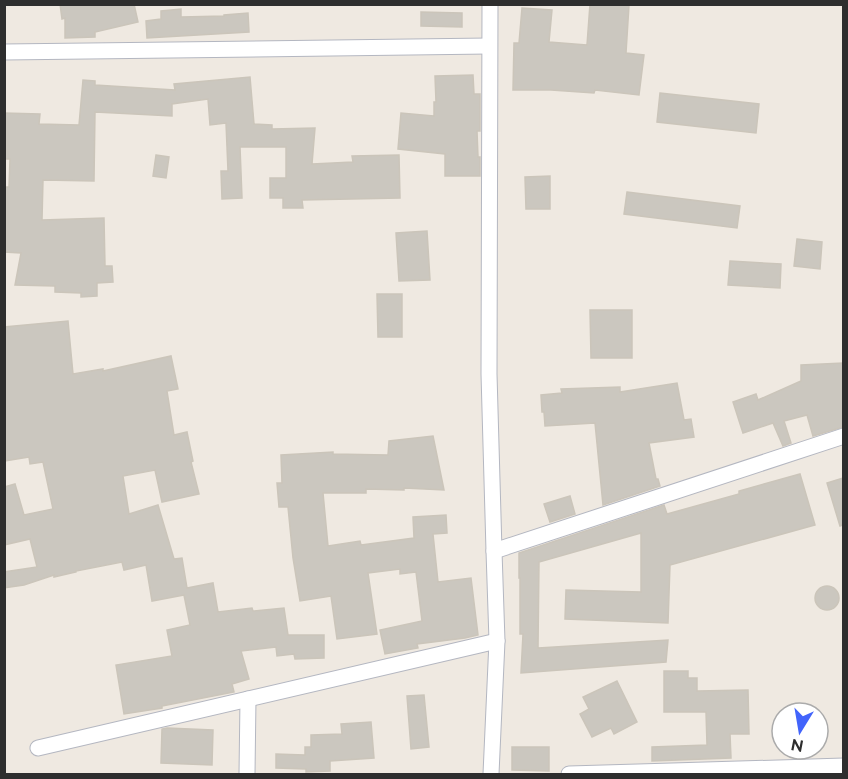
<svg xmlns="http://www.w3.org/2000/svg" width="848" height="779" font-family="Raleway,sans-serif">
<rect width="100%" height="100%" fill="#efe9e1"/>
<g fill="#cbc7bf" stroke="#cbc5ba" stroke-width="1.5">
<polygon points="60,4 134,4 138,22 95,32 95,37 65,38 65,18 62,19"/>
<polygon points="590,4 629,5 626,53 644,55 639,95 595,90 594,93 551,90 513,90 514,43 519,43 522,8 552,10 549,42 587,45"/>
<polygon points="181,9 181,17 224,16 224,15 248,13 249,32 147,38 146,21 161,19 161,11"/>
<polygon points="421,12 462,13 462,27 421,26"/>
<polygon points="473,75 474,94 480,94 480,131 477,131 478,157 480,157 480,176 445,176 445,154 398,149 401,113 434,116 434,102 436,102 435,76"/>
<polygon points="250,77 254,124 272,125 272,129 315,128 312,164 353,162 352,156 399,155 400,198 302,200 303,208 283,208 283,198 270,198 270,178 286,178 286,147 240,147 242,198 222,199 221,171 228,171 226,123 210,125 208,99 172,104 172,116 95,112 94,181 43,180 42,220 104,218 105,266 112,266 113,282 97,283 97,296 81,297 81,293 55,292 55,286 15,285 21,253 4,252 4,187 9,187 10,159 4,159 4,113 40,114 39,124 79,125 83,80 95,81 95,85 175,90 174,84"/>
<polygon points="660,93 759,104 756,133 657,122"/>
<polygon points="156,155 169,157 166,178 153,176"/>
<polygon points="550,176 550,209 526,209 525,177"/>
<polygon points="627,192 740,206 737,228 624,214"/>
<polygon points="427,231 430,280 399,281 396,233"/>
<polygon points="797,239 822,242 820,269 794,266"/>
<polygon points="730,261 781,264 780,288 728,285"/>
<polygon points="377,294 402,294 402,337 378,337"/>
<polygon points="590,310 632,310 632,358 591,358"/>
<polygon points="68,321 73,374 103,369 103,371 171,356 178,389 167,391 174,435 187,432 193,461 191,462 199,494 162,502 155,470 123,476 129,514 158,505 174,559 182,558 187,588 213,583 218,612 252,608 253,611 284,608 288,635 324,635 324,658 295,659 294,654 277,656 276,647 241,651 249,679 232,684 234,692 162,706 162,708 124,714 116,665 172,656 167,630 190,625 184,595 152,601 146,565 124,570 122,562 76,571 76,572 54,577 54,575 24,585 4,588 4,572 37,567 30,539 4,545 4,487 15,484 24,515 53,509 43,462 30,464 29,457 4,461 4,327"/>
<polygon points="843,363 843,427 813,436 807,415 784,421 791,443 783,446 773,423 743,433 733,402 756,394 758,400 801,381 801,365"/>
<polygon points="677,383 684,420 691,419 694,437 649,443 656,479 658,479 660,486 603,505 595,423 545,426 544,412 542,412 541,395 562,393 561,389 620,387 620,392"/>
<polygon points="433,436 444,490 404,488 404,490 366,489 366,493 323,493 328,546 360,541 361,545 414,538 413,517 446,515 447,533 433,534 438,582 471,578 478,635 465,638 417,644 418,648 385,654 380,630 422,621 416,572 400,574 400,569 368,573 377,634 337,639 331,596 300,601 293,558 288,507 279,507 277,483 282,483 281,455 333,452 333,454 388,455 389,441"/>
<polygon points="800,474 815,525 670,565 668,623 565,619 566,590 641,592 641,533 539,562 538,648 668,640 666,662 521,673 523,634 520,634 520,578 519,578 519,553 664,505 667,514 739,494 739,491"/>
<polygon points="843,478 843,525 840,526 827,483"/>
<polygon points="570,496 575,514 550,522 544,504"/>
<circle cx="827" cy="598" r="12"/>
<polygon points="664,671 688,671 688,678 697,678 697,691 748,690 749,734 730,734 731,758 652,761 652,747 707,745 706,712 664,712"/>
<polygon points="617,681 637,722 614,734 611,728 592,737 580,714 589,709 583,697"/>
<polygon points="424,695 429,747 411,749 407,696"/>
<polygon points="371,722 374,758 330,761 330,771 306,772 306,769 276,768 276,754 305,755 305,747 311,747 311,735 342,734 341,724"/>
<polygon points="167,728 213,730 212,765 161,763 162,729"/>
<polygon points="512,747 549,747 549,771 512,770"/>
</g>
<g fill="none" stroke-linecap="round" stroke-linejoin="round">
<g stroke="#b4b7c1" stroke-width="17">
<g id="minor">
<polyline points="490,4 489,374 494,551 497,641 491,774"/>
<polyline points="4,52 489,46"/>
<polyline points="494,551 844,436"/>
<polyline points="38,748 497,641"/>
<polyline points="247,774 248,699"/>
<polyline points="569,774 844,766"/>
</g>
</g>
<use href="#minor" stroke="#fff" stroke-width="15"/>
</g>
<rect width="848" height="779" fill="none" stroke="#2e2e2e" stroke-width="12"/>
<g transform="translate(800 731) rotate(191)"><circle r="28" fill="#ffffff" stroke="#ababab" stroke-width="1.5"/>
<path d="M0-4.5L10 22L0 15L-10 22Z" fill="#4264fb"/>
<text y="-9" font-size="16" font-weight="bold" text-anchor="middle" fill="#2e2e2e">N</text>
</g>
</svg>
